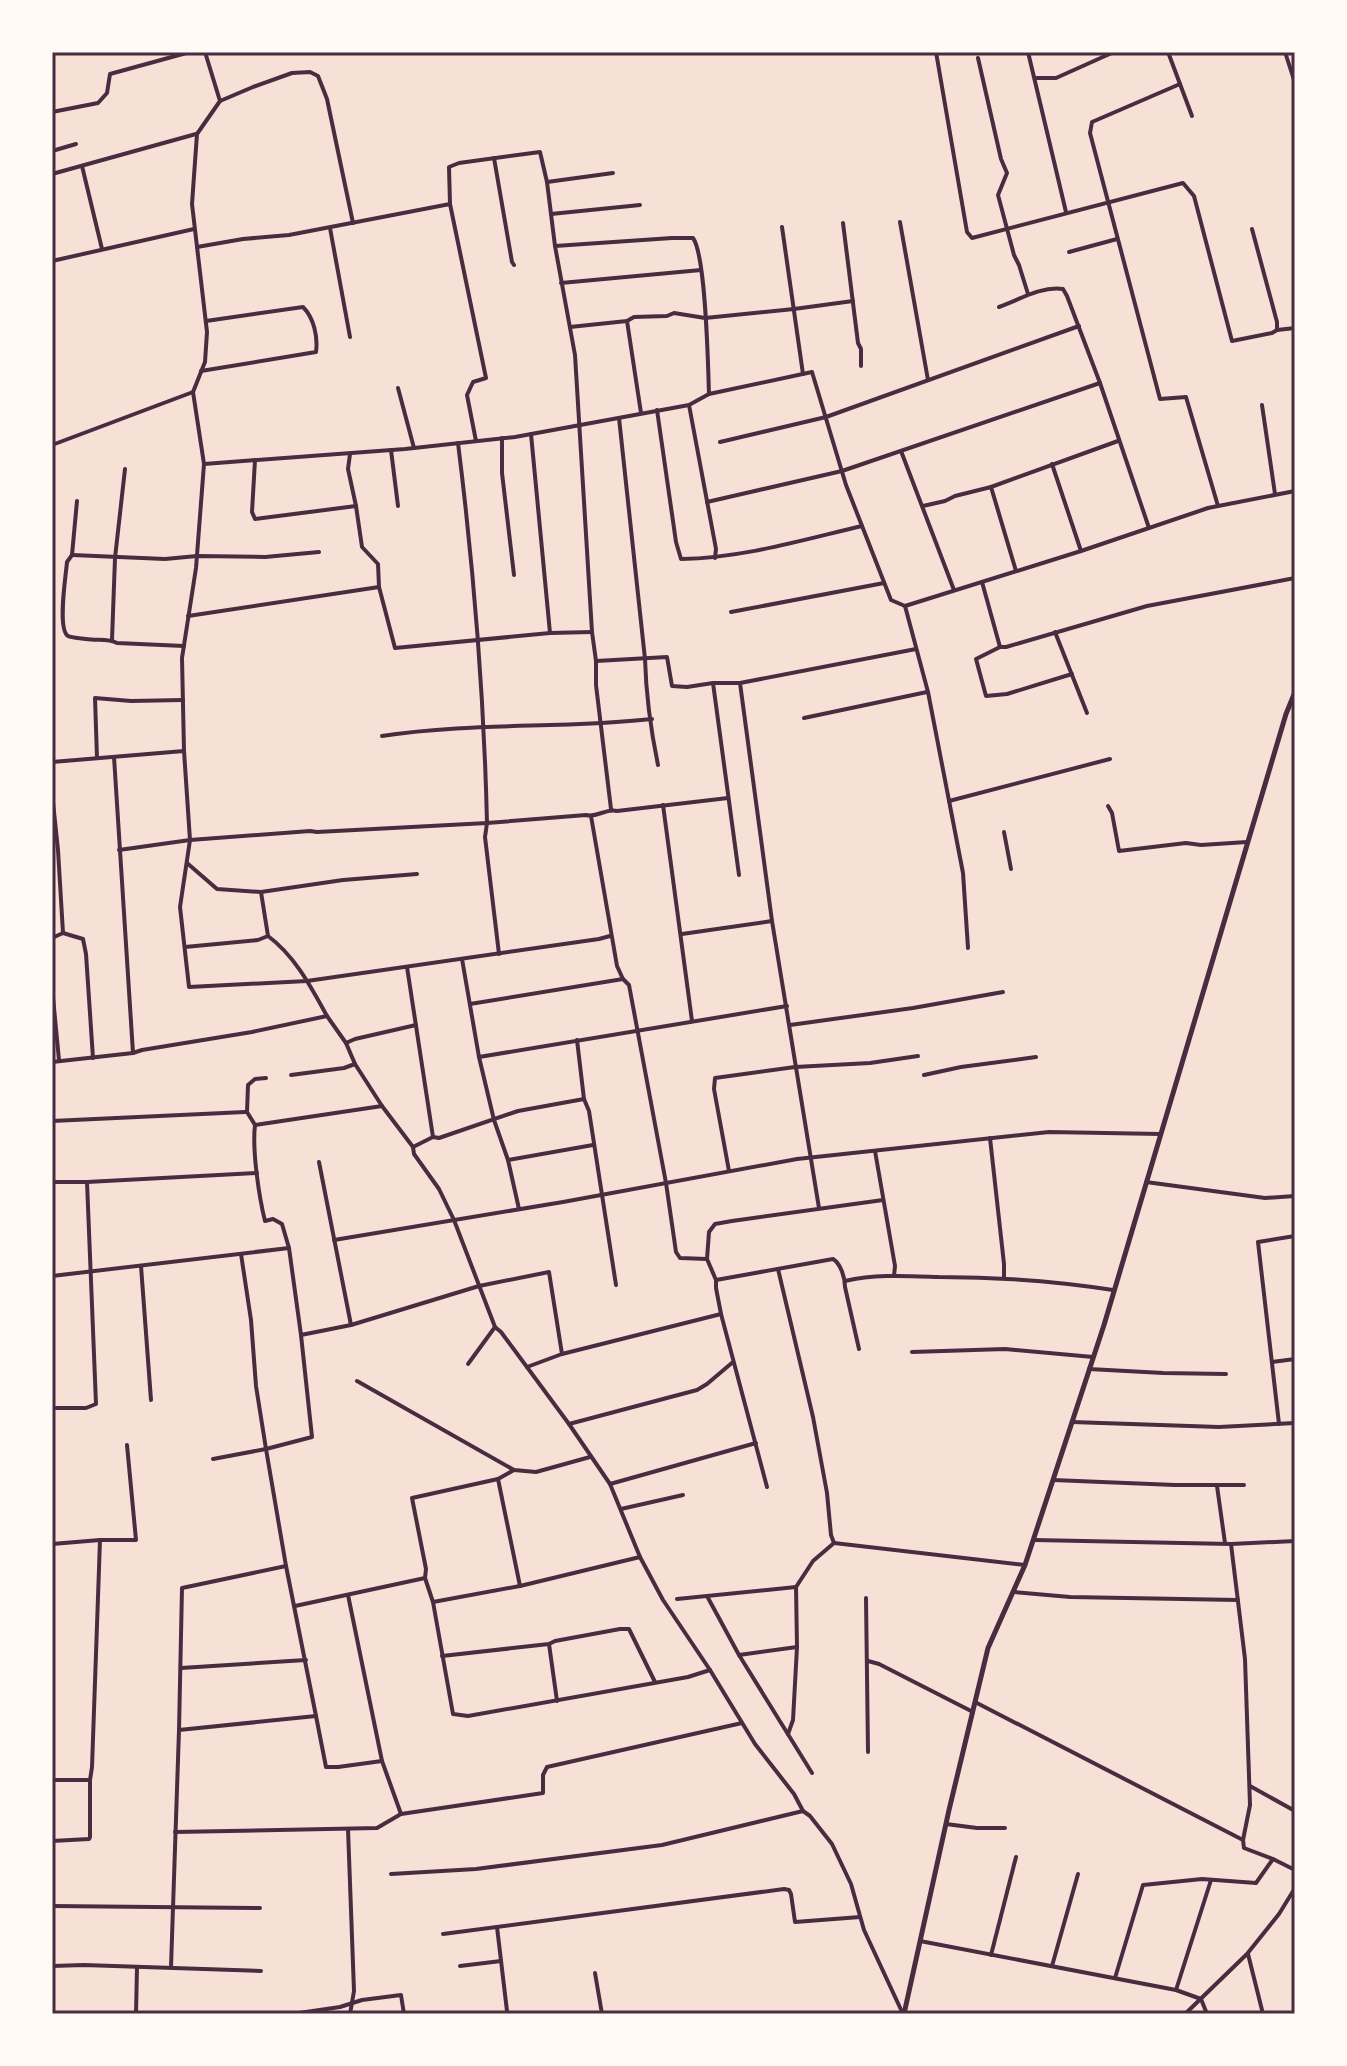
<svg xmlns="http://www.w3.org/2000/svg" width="1347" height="2066" font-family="'Space Grotesk',sans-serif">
<rect width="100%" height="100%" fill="#f7e1d7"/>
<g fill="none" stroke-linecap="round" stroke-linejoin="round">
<g stroke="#4a2c40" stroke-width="4">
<polyline points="205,52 220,101 197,134 192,204 207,332 205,362 193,392 204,464 196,568 182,658 184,751 190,840 180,907 189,987 307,981 599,939 610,936"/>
<polyline points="936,52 967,232 972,238 1183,183 1194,196 1232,341 1272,333 1277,330 1295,328"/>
<polyline points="1028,52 1066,212"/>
<polyline points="1168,52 1192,116"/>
<polyline points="1285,52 1295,83"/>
<polyline points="978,58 1001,159 1007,173 998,195 1014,255 1019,265 1028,294"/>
<polyline points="1035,78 1056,78 1114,52"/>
<polyline points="1180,84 1092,122 1090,133 1160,399 1186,397 1218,506"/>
<polyline points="220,101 253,87 292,73 310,72 318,76 327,99 353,223"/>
<polyline points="52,112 98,103 107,93 110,74 190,52"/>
<polyline points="52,151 76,144"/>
<polyline points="494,158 512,262 514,265"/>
<polyline points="82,166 102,249"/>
<polyline points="52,174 196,134"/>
<polyline points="547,182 613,173"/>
<polyline points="551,214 640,205"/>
<polyline points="900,222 928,380"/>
<polyline points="843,223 858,343 861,349 861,366"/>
<polyline points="782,227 803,374"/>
<polyline points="330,228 350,337"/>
<polyline points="1252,229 1277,322 1277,330"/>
<path d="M555 246 672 238H693C706 256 708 366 709 394"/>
<polyline points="197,247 243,239 289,235 450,204"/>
<polyline points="1069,252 1117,239"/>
<polyline points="52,261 194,229"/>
<polyline points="561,283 701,270"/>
<path d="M999 307C1019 300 1040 286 1063 289L1067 296 1100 383"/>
<polyline points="627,321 641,413"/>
<polyline points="570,327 627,321 634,317 667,316 674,313 705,318 794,309 853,301"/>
<path d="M201 371 316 352C318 337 314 318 303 307L206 321"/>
<polyline points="398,388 414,448"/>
<polyline points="689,405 716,549 715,558"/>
<polyline points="1262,405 1275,494"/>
<path d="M657 410 676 542 681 559C743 558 802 540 862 526"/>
<path d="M619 418 645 659C646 694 651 731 658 765"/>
<polyline points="531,434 550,633"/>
<polyline points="502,438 502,473 514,575"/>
<polyline points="476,441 467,395 473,382 486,378 450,204 449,167 459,163 540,152 547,182 555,246 575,355 592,632 596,661 596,685 611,809"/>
<polyline points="720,442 826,417 1079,326"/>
<path d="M458 443C474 571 484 695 487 823L485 837 499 954"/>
<polyline points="52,445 193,392"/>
<polyline points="391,450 398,506"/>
<polyline points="901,451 954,590"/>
<polyline points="350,454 348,469 356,506 362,547 378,564 379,587 395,648 550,633 592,632"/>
<polyline points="255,460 252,512 255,519 356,506"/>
<polyline points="204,464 405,449 515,437 689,405 709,394 812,372 846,485 891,600 905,606 1081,551 1208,508 1295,491"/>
<polyline points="1052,464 1081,551"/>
<polyline points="991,487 1016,571"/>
<path d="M77 501 72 555 67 562C66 575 57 629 68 636 72 638 81 638 86 639 97 641 108 638 117 643L184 646"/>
<polyline points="707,502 842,471 1100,383 1149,528"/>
<polyline points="923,506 945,501 955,496 991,487 1118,441"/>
<polyline points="72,555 165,559 197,556 265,557 319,552"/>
<polyline points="982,582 1000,647"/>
<polyline points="905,606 928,692 963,873 968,948"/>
<polyline points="731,612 884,583"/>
<polyline points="188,616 379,587"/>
<polyline points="1055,632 1087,713"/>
<polyline points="112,640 115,558 125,469"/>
<polyline points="596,661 667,657 672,686 687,687 713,683 740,683 916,649"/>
<polyline points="1072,674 1007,694 986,696 976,659 1000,647 1006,647 1147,606 1295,578"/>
<polyline points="713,683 739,875"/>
<polyline points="740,683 772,921 819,1208"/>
<polyline points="804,718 927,692"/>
<path d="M382 736C471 722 562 729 652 719"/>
<polyline points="114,757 133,1053"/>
<polyline points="97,758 95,698 131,701 183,700"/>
<polyline points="52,762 184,751"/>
<polyline points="52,793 58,850 63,933"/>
<polyline points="949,801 1110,759"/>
<polyline points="663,805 692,1021"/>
<polyline points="1108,806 1112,813 1119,851 1186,843 1201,845 1247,842"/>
<polyline points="591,816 617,966 623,979 629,985 666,1183 676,1252 680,1258 707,1259"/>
<polyline points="1004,832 1011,869"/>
<path d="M119 850 190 840 310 831 317 832 487 823 586 815C597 818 606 808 617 811L728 798"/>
<polyline points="187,863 217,889 261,892 343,880 417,874"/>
<polyline points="682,934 772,921"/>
<polyline points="52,938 63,933 83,939 86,954 93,1058"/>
<polyline points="185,947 258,940 268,936"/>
<polyline points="462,959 479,1057 494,1120 508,1160 519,1209"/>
<polyline points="407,967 433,1137"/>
<polyline points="52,987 59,1060"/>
<polyline points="470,1004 623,979"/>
<polyline points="327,1016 346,1043 355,1064 382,1106 413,1147 414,1154 439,1189 454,1220 495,1327 501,1332 569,1424 610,1484 640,1557 663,1600 710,1670 755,1744 794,1794 803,1811 810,1816 832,1844 851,1884 864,1930 903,2014"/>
<polyline points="790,1025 913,1008 1003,992"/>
<polyline points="577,1040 584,1099 589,1111 616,1285"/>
<polyline points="346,1043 355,1039 416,1025"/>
<polyline points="479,1057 787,1006"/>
<path d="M52 1062 133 1053 142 1050 252 1032 327 1016C311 987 295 956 268 936L261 892"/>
<polyline points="291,1075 344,1068 355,1064"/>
<polyline points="924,1075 961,1067 1036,1057"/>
<path d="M266 1078 255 1079 248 1085 247 1112 255 1125C252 1150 259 1197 265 1221L273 1219 282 1224 289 1248 301 1335 351 1325 479 1286 549 1272 562 1354"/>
<polyline points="52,1121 245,1112"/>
<polyline points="255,1125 382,1106"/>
<polyline points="990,1138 1004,1264 1004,1278"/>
<polyline points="413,1147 433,1137 439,1138 518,1111 584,1099"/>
<polyline points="875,1151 895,1266 894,1276"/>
<polyline points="508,1160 593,1145"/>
<polyline points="319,1162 351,1325"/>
<polyline points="729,1171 714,1089 715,1078 795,1067 870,1063 918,1056"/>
<polyline points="52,1182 87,1182 257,1173"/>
<polyline points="1146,1182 1265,1198 1295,1196"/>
<polyline points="334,1240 563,1202 797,1159 1049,1132 1161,1134"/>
<polyline points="241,1254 251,1320 256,1386 266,1449 286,1566 316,1716"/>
<polyline points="141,1266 151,1400"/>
<polyline points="778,1269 813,1417 827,1493 831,1535 834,1543 813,1561 796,1587 797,1647 793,1720 788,1734"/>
<polyline points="52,1276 289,1248"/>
<path d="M716 1280 833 1259C841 1264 845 1278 845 1287L859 1349"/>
<path d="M845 1281C876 1274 907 1276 939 1277 998 1277 1055 1281 1113 1290"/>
<polyline points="912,1352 1005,1349 1093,1357"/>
<polyline points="1272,1362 1295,1359"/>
<polyline points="468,1364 495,1327"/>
<polyline points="527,1367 562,1354 721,1314"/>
<polyline points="1089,1369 1163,1373 1226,1374"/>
<polyline points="357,1381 514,1470 536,1472 590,1457"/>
<polyline points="52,1408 86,1408 96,1404 87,1182"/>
<polyline points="1072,1422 1219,1427 1295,1423"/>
<polyline points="569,1424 697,1390 707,1384 733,1362"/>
<polyline points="1279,1424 1258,1242 1295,1236"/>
<polyline points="213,1459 266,1449 312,1437 301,1335"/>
<polyline points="514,1470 498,1479 412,1498 426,1569 425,1578 433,1602 453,1714 468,1716 688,1677 710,1670"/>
<polyline points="498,1479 520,1586"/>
<polyline points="1053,1480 1175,1485 1244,1485"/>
<polyline points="610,1484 756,1443"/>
<polyline points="1217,1486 1225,1543"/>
<polyline points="767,1487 721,1314 716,1288 716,1280 707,1259 709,1232 715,1224 732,1221 883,1200"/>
<polyline points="621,1509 683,1495"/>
<polyline points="1034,1540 1231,1544 1295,1541"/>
<polyline points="834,1543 1025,1565"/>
<polyline points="52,1544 100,1540 136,1540 127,1445"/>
<polyline points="1231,1544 1245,1659 1250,1805 1243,1840 1244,1848 1273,1859 1295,1870"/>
<polyline points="1014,1592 1070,1597 1238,1600"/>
<polyline points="348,1595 382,1761 401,1814"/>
<polyline points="707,1596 739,1655 812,1773"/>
<polyline points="866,1598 868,1752"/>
<polyline points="677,1599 796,1587"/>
<polyline points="433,1602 520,1586 640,1557"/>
<polyline points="295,1606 425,1578"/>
<polyline points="549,1644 557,1701"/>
<polyline points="739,1655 797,1647"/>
<polyline points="442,1656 549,1644 555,1641 620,1629 629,1629 655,1682"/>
<polyline points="868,1661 879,1664 973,1712"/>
<polyline points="181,1668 306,1660"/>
<polyline points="975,1702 1243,1840"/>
<polyline points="179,1730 182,1588 286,1566"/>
<polyline points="52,1780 90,1780"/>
<polyline points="1250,1786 1295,1811"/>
<polyline points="946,1824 977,1828 1005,1828"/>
<polyline points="348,1829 354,1991 350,2014"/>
<polyline points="175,1832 377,1828 401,1814 543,1793 543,1775 547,1767 742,1723"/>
<polyline points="52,1841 89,1839 90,1837 90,1780 92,1767 100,1540"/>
<polyline points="391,1874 476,1869 662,1845 803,1811"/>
<polyline points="52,1906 260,1908"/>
<polyline points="497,1927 507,2011"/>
<polyline points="443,1934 784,1889 789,1890 791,1894 795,1922 860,1917"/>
<polyline points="920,1941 1176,1990 1201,1999"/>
<polyline points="1248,1954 1263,2014"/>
<polyline points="991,1955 1016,1857"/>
<polyline points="52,1966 84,1965 261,1971"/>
<polyline points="460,1966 501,1961"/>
<polyline points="1052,1966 1078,1874"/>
<polyline points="171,1967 179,1730 316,1716 326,1767 338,1767 382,1761"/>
<polyline points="595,1973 602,2014"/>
<polyline points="1115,1978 1143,1885 1202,1879 1256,1883 1273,1859"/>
<polyline points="1176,1990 1211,1880"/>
<polyline points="1201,1999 1207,2014"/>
<polyline points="136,2014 137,1967"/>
<polyline points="292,2014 340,2007 362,2000 401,1995 404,2014"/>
<polyline points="1185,2014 1247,1954 1279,1914 1295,1888"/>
</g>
<polyline stroke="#4a2c40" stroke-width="5" points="904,2014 949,1810 988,1648 1025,1565 1104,1325 1286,714 1295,692"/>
</g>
<rect width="1347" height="2066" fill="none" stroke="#fffaf5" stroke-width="108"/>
<rect x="54" y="54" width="1239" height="1958" fill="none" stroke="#4a2c40" stroke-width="3"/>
</svg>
